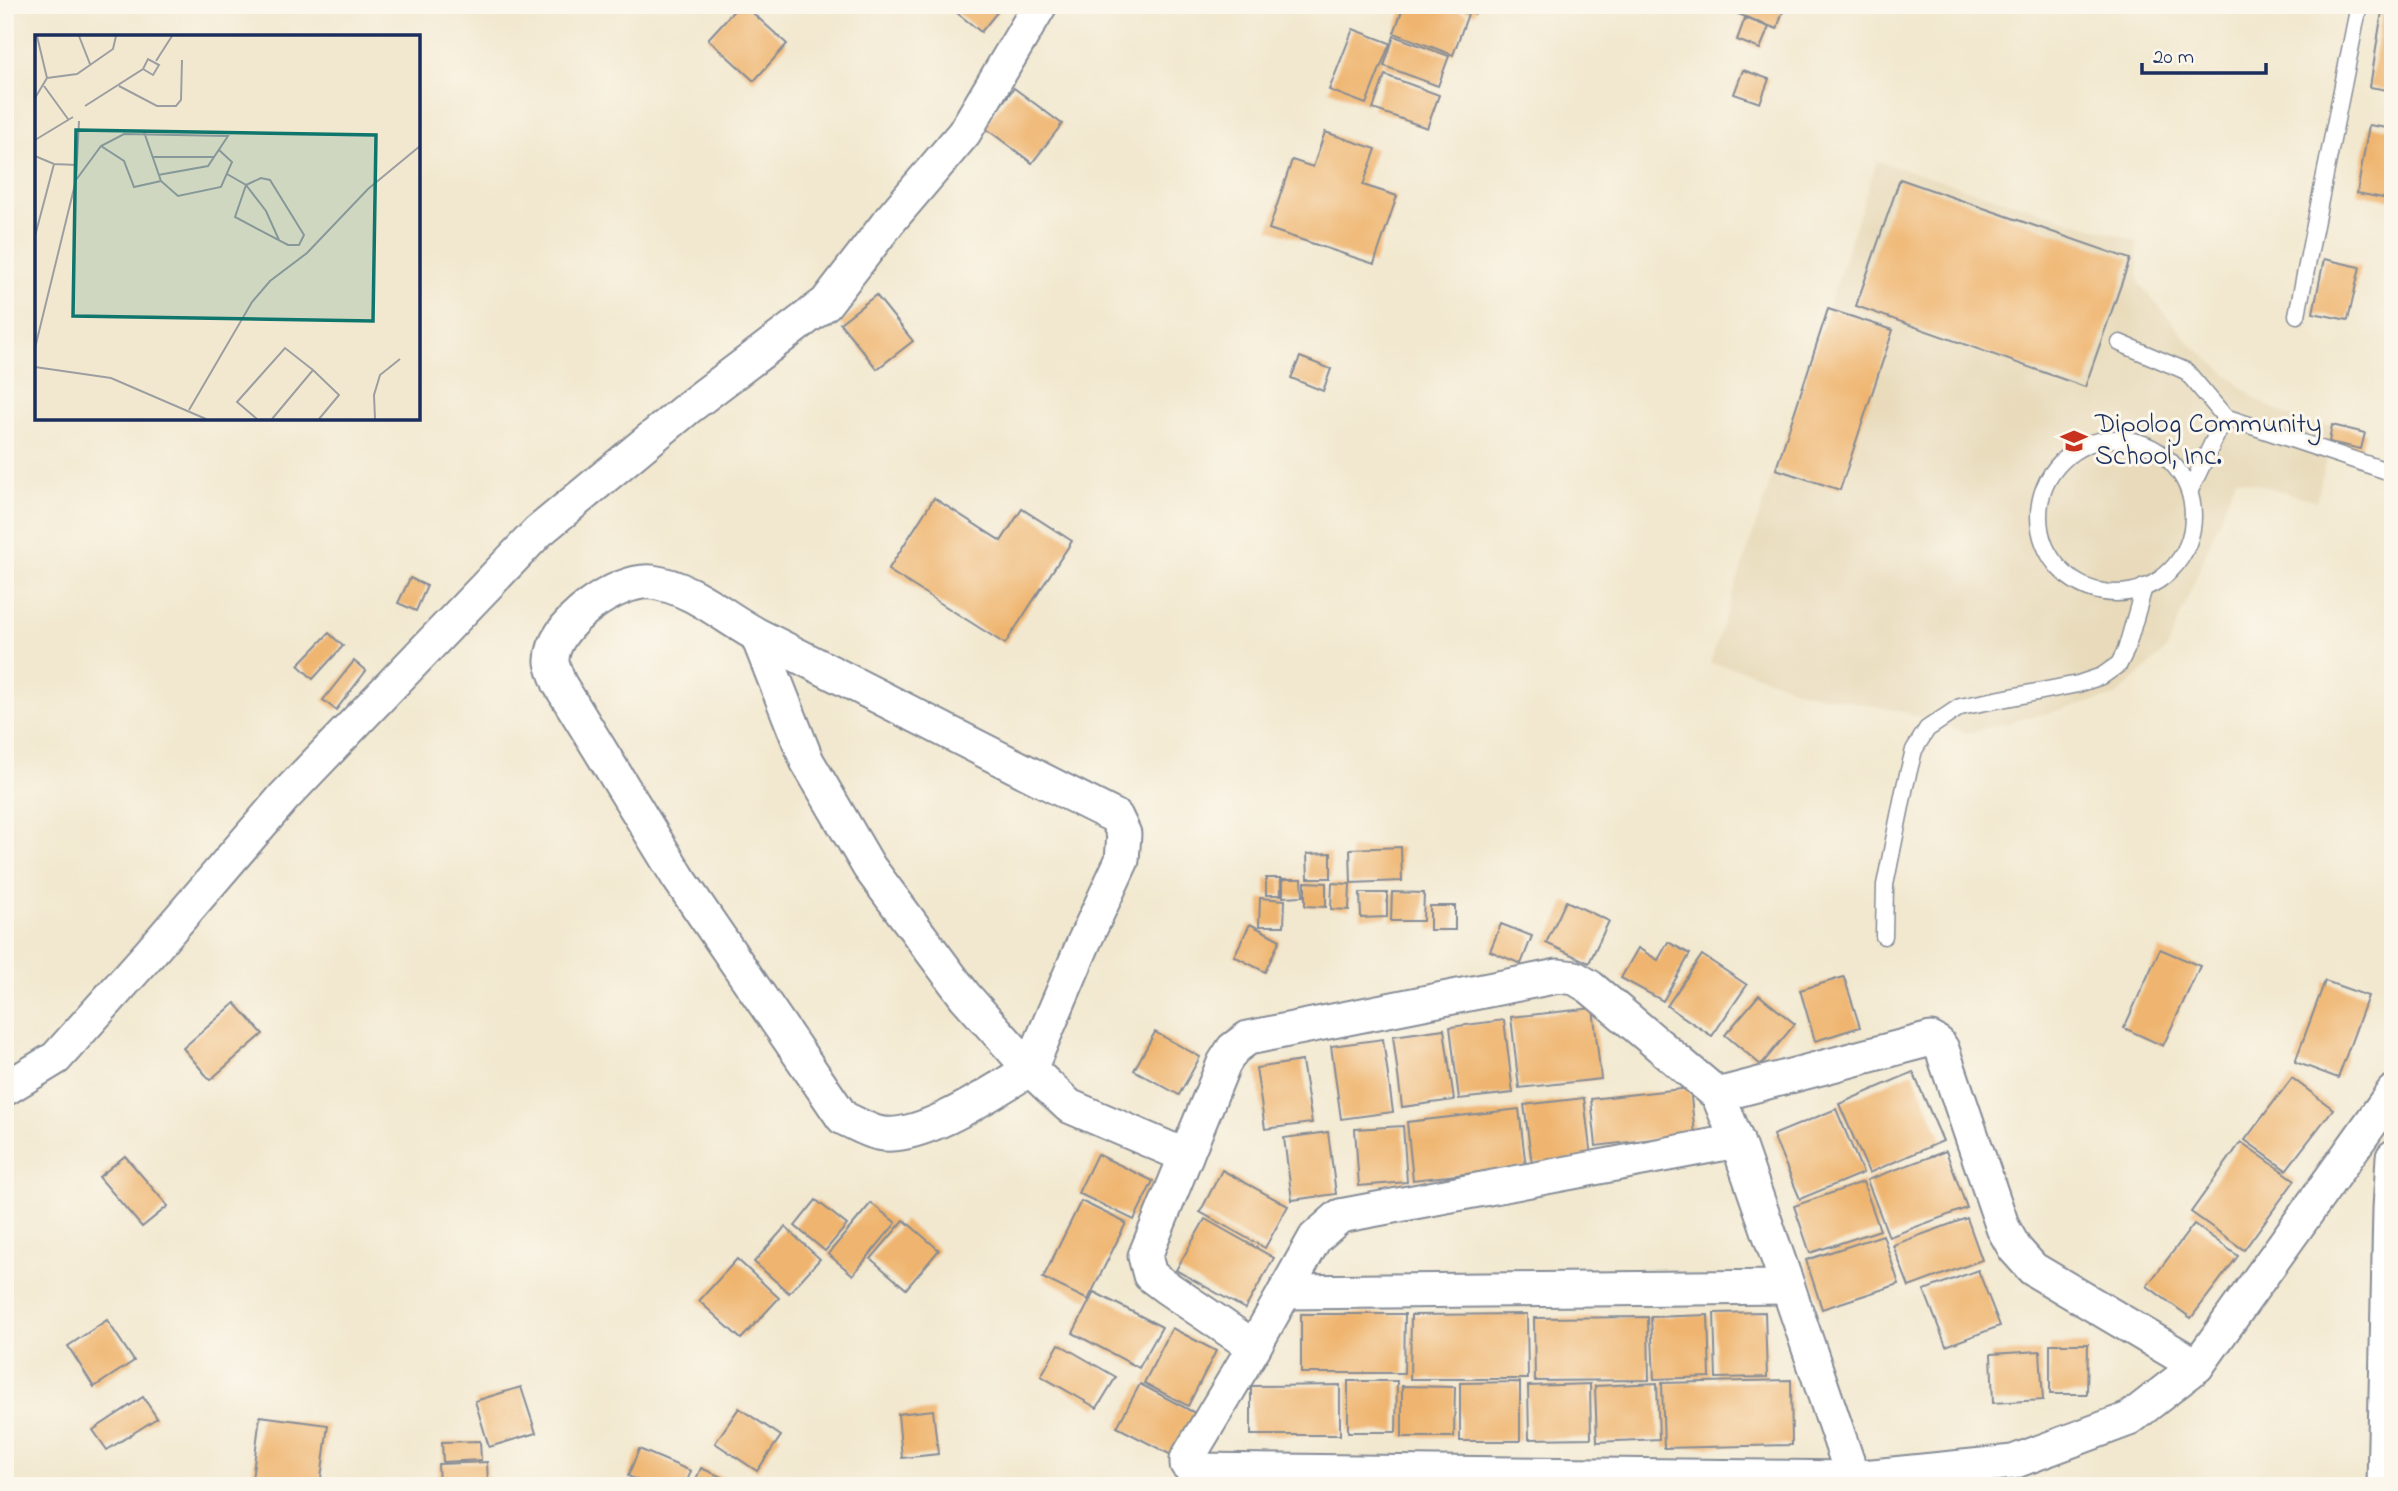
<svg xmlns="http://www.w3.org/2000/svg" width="2398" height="1491" font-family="'Indie Flower',sans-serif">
<rect width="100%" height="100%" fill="#fbf7ec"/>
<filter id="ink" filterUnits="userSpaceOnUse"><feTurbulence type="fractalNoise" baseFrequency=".0143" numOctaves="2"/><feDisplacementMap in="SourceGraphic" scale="14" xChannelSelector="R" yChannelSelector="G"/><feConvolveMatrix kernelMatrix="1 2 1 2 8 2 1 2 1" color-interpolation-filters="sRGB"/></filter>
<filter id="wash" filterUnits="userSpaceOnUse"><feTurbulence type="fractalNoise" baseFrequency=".00686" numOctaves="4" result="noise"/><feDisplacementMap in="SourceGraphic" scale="28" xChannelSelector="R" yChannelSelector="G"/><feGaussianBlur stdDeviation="1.57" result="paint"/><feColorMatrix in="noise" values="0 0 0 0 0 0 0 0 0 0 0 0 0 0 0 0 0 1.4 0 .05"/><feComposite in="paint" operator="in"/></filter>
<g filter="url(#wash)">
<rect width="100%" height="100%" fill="#f2e8cf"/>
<polygon fill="#e8daba" points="1877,161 2136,241 2139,283 2190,343 2257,400 2303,423 2332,425 2365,433 2361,449 2329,452 2316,501 2236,478 2167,649 2116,696 1966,733 1904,712 1805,692 1747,671 1710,663"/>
<g id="blocks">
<g fill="#efb570">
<polygon points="739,5 744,5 787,44 754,81 708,39"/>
<polygon points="947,5 1003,5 981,32"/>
<polygon points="1404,5 1445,5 1468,14 1453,55 1394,33"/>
<polygon points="1453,5 1478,5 1475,14"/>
<polygon points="1715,5 1785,5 1777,29"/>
<polygon points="2383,5 2393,5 2393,91 2370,87"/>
<polygon points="1745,18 1769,27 1760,49 1737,40"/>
<polygon points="1353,29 1390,43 1366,104 1329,90"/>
<polygon points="1394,36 1449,56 1438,86 1384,66"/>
<polygon points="1743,70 1769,79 1760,103 1734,94"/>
<polygon points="1385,75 1439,95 1427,128 1373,109"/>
<polygon points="1014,88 1062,124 1032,163 984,127"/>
<polygon points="2369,125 2393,129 2393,200 2357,193"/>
<polygon points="1325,132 1376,149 1363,185 1397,196 1374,264 1269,229 1292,160 1313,167"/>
<polygon points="1900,179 2130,259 2085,387 1856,306"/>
<polygon points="2324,259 2360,267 2348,320 2313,313"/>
<polygon points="876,295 913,341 877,369 840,323"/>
<polygon points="1828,309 1893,330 1840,490 1776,469"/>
<polygon points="1300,357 1331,369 1323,391 1291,378"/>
<polygon points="2332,425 2365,433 2361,449 2329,442"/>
<polygon points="934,498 1001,541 1022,509 1072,541 1005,644 888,570"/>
<polygon points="410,578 427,586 416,611 398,603"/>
<polygon points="329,633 343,646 313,679 298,665"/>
<polygon points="354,661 366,671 336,710 323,700"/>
<polygon points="1401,847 1402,881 1351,883 1350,849"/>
<polygon points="1331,853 1331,878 1308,878 1307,854"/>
<rect x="1266" y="878" width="15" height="17"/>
<polygon points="1283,879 1302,879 1303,896 1283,897"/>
<polygon points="1305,882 1326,883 1326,907 1305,906"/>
<polygon points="1332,883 1350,884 1349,910 1331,909"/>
<polygon points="1392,892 1424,893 1423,921 1391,921"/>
<polygon points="1360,893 1387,893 1387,917 1361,918"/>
<polygon points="1260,898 1285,900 1284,926 1259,926"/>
<polygon points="1566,901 1609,921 1589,963 1546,943"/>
<rect x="1430" y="906" width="25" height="24"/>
<polygon points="1250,924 1280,940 1265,972 1234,956"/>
<polygon points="1501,924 1532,936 1521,964 1490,951"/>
<polygon points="1668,942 1690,954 1663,1001 1621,978 1638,948 1658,960"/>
<polygon points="2160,949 2200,966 2163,1046 2124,1028"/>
<polygon points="1702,955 1747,985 1712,1036 1667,1006"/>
<polygon points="1844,977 1860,1027 1815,1041 1800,990"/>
<polygon points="2325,981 2368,996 2338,1078 2295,1062"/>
<polygon points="1759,995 1795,1024 1761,1065 1725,1035"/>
<polygon points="235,1003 263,1034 210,1080 183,1048"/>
<polygon points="1593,1008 1601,1079 1519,1088 1511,1017"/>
<polygon points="1504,1020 1513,1093 1459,1099 1450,1027"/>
<polygon points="1444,1029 1454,1100 1402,1107 1393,1036"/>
<polygon points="1155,1032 1200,1057 1179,1095 1134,1070"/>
<polygon points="1383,1039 1393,1112 1341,1119 1331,1046"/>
<polygon points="1302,1061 1312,1123 1265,1129 1256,1068"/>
<polygon points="1913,1072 1943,1141 1869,1173 1839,1104"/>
<polygon points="2292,1078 2333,1109 2286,1170 2245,1140"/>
<polygon points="1690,1088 1695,1134 1596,1146 1591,1099"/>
<polygon points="1584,1098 1591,1157 1532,1164 1524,1105"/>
<polygon points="1519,1109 1526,1167 1413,1180 1407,1122"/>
<polygon points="1836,1109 1863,1173 1800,1199 1773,1135"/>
<polygon points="1403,1126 1407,1182 1359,1186 1355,1129"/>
<polygon points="1328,1132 1336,1194 1292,1200 1284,1138"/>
<polygon points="2241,1142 2295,1180 2244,1250 2191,1212"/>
<polygon points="1946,1151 1967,1208 1889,1237 1867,1180"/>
<polygon points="1097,1154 1153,1181 1134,1220 1078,1193"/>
<polygon points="125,1156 168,1206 142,1227 99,1177"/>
<polygon points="1222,1170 1288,1206 1265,1248 1200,1212"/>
<polygon points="1863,1182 1880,1230 1810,1253 1794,1206"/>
<polygon points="816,1200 847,1225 825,1251 795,1226"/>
<polygon points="1081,1201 1126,1223 1088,1300 1043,1278"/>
<polygon points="871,1203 896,1223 853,1275 828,1254"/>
<polygon points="1967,1218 1982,1260 1909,1287 1893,1245"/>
<polygon points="1205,1219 1274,1258 1245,1309 1176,1270"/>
<polygon points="904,1220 939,1250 906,1289 871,1259"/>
<polygon points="2194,1224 2238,1256 2191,1318 2147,1286"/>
<polygon points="785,1227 820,1259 789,1293 754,1262"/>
<polygon points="1883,1235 1899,1284 1822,1309 1806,1260"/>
<polygon points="737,1259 779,1298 741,1339 699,1301"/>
<polygon points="1978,1270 2000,1326 1946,1346 1924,1290"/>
<polygon points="1094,1292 1162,1327 1139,1368 1073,1333"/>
<polygon points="1765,1312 1767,1377 1716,1378 1714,1313"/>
<polygon points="1301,1314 1405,1314 1404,1373 1301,1373"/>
<polygon points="1527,1314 1528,1379 1410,1379 1411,1315"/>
<polygon points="1708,1315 1710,1377 1654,1379 1651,1317"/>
<polygon points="1648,1317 1649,1380 1535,1381 1534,1318"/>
<polygon points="107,1320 134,1361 94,1387 68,1346"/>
<polygon points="1172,1328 1216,1351 1188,1406 1144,1383"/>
<polygon points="1059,1344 1116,1377 1097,1408 1041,1376"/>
<polygon points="2050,1344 2088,1344 2087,1394 2050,1394"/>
<polygon points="2040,1351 2043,1400 1993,1403 1991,1354"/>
<polygon points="1791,1380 1792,1445 1664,1448 1662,1383"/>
<polygon points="1348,1381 1397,1381 1396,1432 1348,1432"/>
<polygon points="1520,1382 1520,1441 1460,1441 1460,1383"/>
<polygon points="1657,1383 1659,1439 1597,1442 1595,1386"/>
<polygon points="1140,1384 1195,1413 1173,1456 1117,1427"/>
<polygon points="1590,1384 1591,1438 1529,1439 1528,1386"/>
<polygon points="1340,1385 1340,1435 1251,1435 1251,1386"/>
<polygon points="1402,1386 1455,1387 1454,1437 1402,1437"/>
<polygon points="521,1387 536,1433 489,1447 475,1401"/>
<polygon points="143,1397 157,1418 107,1450 93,1430"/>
<polygon points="739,1408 781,1436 757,1471 715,1443"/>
<polygon points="933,1410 938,1454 902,1458 898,1414"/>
<polygon points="260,1416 328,1425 320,1486 297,1486 252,1480"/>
<polygon points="480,1441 481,1460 443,1462 442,1442"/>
<polygon points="639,1449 691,1471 685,1486 650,1486 628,1476"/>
<polygon points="487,1462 488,1486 439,1486 438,1464"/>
<polygon points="701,1468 731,1481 729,1486 693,1486"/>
</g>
</g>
</g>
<g filter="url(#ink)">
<use href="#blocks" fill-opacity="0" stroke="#868c96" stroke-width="2"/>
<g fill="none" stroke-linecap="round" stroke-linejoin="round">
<g stroke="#868c96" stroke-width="19">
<g id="service">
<polyline points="2297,315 2359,5"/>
<polyline points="2120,343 2186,371 2225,417 2393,473"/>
<circle cx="2116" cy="516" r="77"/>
<polyline points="2190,490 2225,417"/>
<polyline points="1884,936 1885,885 1905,786 1914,750 1927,729 1960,707 2078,684 2102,676 2119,664 2126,650 2144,587"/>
</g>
</g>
<g stroke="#868c96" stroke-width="37">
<g id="minor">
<path d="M757 635 807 761 869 867 965 996 1030 1069C996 1090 919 1143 878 1133 866 1130 855 1123 843 1118L678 877 559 683C557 676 553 669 552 662 550 625 618 578 652 582 692 587 726 619 761 637 879 696 997 758 1116 817L1124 834 1122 860 1084 942 1030 1069 1069 1106 1186 1156"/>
<polyline points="5,1089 56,1058 150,953 284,797 538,532 689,407 826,303 890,220 964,133 1040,5"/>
<polyline points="1718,1095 1931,1039 1938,1043 1942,1049 2003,1228 2015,1249 2033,1269 2197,1366"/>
<polyline points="1737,1141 1340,1216 1315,1238 1254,1347 1187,1459 1187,1464 1194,1470 1853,1478 2013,1462 2129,1419 2197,1366 2393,1092"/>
<polyline points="1285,1292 1788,1287"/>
<polyline points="1254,1347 1166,1287 1150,1275 1145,1256 1224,1063 1233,1049 1248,1038 1558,976 1575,978 1590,987 1718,1095 1737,1141 1788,1287 1853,1478"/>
<polyline points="2384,1486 2390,1209 2393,1157"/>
</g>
</g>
<use href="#service" stroke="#fff" stroke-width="16"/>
<use href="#minor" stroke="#fff" stroke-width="33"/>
</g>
</g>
<defs>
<g id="school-bare" transform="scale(2.1)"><path d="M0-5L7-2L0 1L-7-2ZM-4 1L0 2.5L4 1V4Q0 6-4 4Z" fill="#c8321e" stroke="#fbf7ec" stroke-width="2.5" paint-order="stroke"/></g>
</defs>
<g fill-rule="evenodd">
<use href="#school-bare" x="2074" y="441"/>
</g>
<g text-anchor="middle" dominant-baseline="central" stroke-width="6" stroke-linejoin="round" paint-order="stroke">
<g font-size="28" fill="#1b2f5e" stroke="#fbf7ec" text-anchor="start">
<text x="2095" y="425">Dipolog Community<tspan x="2095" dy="32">School, Inc.</tspan></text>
</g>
</g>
<g transform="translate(35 35)">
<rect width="385" height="385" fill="#f2e8cf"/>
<path fill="none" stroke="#9c9ea2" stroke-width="2" d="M44 1 55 29M121 26 137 1M12 43 42 39 78 14 81 1M9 51 33 84M84 51 122 71H141L146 65 147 25M0 63 12 43 2 1M50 71 108 34 113 24 124 30 118 40 108 34M109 97 126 146 143 161 186 152 197 127 184 115M0 105 38 82M66 111 89 126 99 152 126 146M0 121 19 129 42 130M117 122H180M192 139 211 150 200 182 253 210H264L269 200 235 145 226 143 211 150 231 176 244 205M41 145 66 111 89 99 193 101 173 131 123 140M0 201 19 129M0 313 41 145 44 86M0 332 76 343 171 384M154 375 217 267 235 246 272 218 333 154 385 111M222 384 202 367 250 313 278 335M237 384 278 335 304 360 284 384M340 384 339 360 345 340 365 324"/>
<path fill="#0f766e" fill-opacity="0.15" stroke="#0f766e" stroke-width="3.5" d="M41 95 341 100 338 286 38 281Z"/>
<rect width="385" height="385" fill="none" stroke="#1b2f5e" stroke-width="3.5"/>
</g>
<rect width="2398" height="1491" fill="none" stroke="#fbf7ec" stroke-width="28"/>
<path d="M2142 63v10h124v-10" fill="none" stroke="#1b2f5e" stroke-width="3.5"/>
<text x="2153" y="63" font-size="21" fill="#1b2f5e" stroke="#fbf7ec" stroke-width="5" paint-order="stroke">20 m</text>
</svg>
